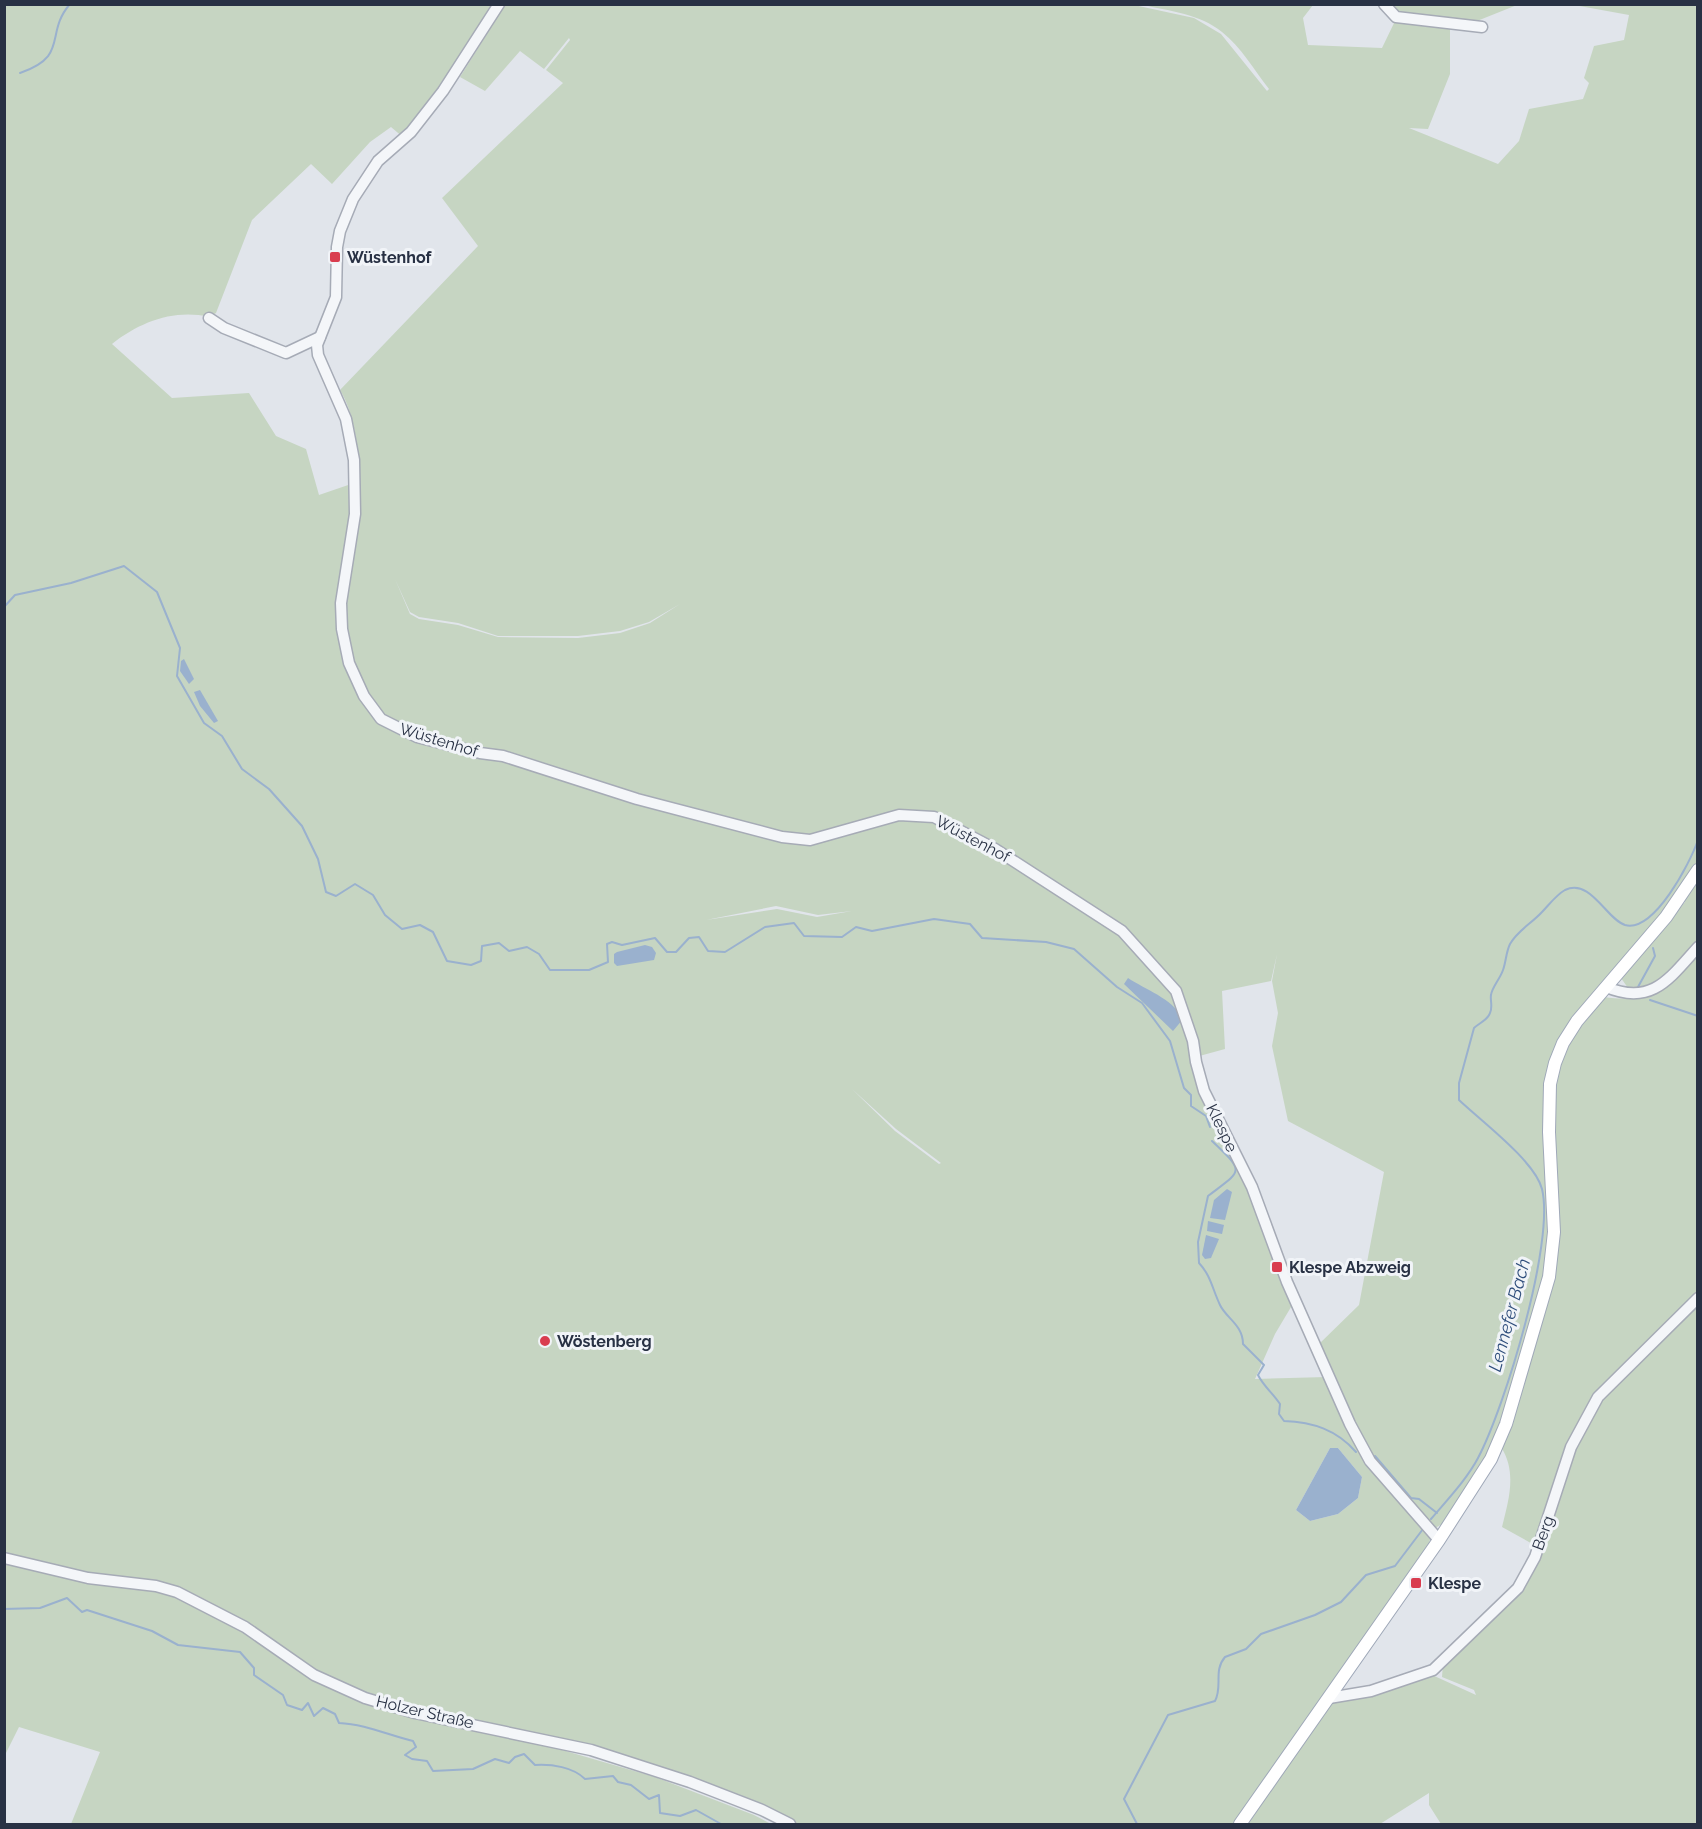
<svg xmlns="http://www.w3.org/2000/svg" width="1702" height="1829" font-family="Raleway,sans-serif">
<rect width="100%" height="100%" fill="#e1e5eb"/>
<g fill="#c6d5c2" fill-rule="evenodd">
<path d="M4 5H503L458 74 404 138 391 127 370 142 332 184 311 164 252 220 216 313 209 317C174 309 140 322 112 344L172 398 249 393 276 436 306 449 319 495 354 483 352 528 343 591 348 589C356 532 371 442 340 390L478 246 442 198 563 83 546 70 570 40 569 38 544 69 520 51 485 91 460 77 505 5H1134L1194 18 1221 34 1267 91 1269 89C1254 70 1241 47 1222 32 1200 14 1170 11 1143 5H1313L1303 18 1308 45 1382 48 1396 19 1450 24V74L1428 129 1409 128 1498 164 1519 141 1529 109 1583 99 1589 83 1584 78 1594 46 1624 40 1629 15 1574 5H1697V944C1675 968 1666 988 1628 988L1621 978 1685 902 1678 894 1562 1036 1547 1075 1543 1113 1548 1179 1549 1238 1539 1302 1489 1455 1444 1523 1435 1528 1374 1462 1360 1439 1318 1345 1359 1305 1384 1172 1288 1121 1272 1046 1278 1013 1272 981 1277 954 1271 981 1222 991 1225 1049 1192 1058 1199 1089 1228 1150 1248 1176 1294 1302 1275 1334 1255 1379 1327 1377 1355 1439 1370 1463 1431 1535 1429 1544 1235 1824H781C698 1776 576 1747 482 1724L480 1726 655 1777 754 1815 771 1824H71L100 1752 19 1727 5 1755ZM395 579 410 612 419 617 458 623 498 636H578L620 631 649 622 680 604 650 623 620 633 578 638 498 637 458 625 419 619 410 614ZM695 808C728 817 766 836 801 835 846 834 879 803 926 813L923 815C875 808 847 835 802 838 767 840 728 821 694 812ZM776 906 818 915 852 911 817 917 777 909 706 920ZM852 1089 896 1129 941 1163 939 1164 895 1131ZM1330 1448H1338L1362 1477 1358 1498 1338 1514 1310 1521 1296 1510Z"/>
<polygon points="1386,5 1517,5 1472,23 1397,14"/>
<path d="M1697 953V1296L1609 1380 1570 1452 1538 1547 1502 1527C1509 1499 1517 1472 1501 1447L1548 1303 1558 1233 1554 1079 1570 1041 1604 997C1655 1004 1663 986 1697 953Z"/>
<polygon points="1697,1300 1697,1824 1441,1824 1429,1805 1429,1793 1380,1824 1245,1824 1330,1699 1430,1674 1476,1695 1474,1690 1442,1677 1443,1664 1520,1589 1564,1474 1597,1402"/>
</g>
<g fill="#9ab1ce">
<polygon points="184,659 194,679 189,684 180,671 181,661"/>
<polygon points="200,690 218,721 214,723 200,706 194,692"/>
<polygon points="645,945 652,947 656,953 654,960 617,966 614,963 614,954 617,952"/>
<path d="M1128 978C1146 990 1172 998 1183 1019L1173 1031 1124 984Z"/>
<polygon points="1227,1189 1232,1192 1225,1220 1210,1218 1214,1200"/>
<polygon points="1208,1221 1224,1225 1222,1234 1207,1231"/>
<polygon points="1206,1235 1219,1239 1211,1258 1205,1259 1202,1255"/>
<polygon points="1330,1448 1338,1448 1362,1477 1358,1498 1338,1514 1310,1521 1296,1510"/>
</g>
<g fill="none" stroke-linecap="round" stroke-linejoin="round">
<g stroke="#9ab1ce" stroke-width="2">
<path d="M20 73C70 56 44 34 70 4"/>
<polyline points="4,607 15,595 71,583 124,566 157,592 180,648 177,676 204,723 222,736 242,769 269,789 302,826 318,859 326,892 336,896 355,884 373,895 385,915 402,929 420,925 433,932 447,961 471,965 481,961 482,946 499,943 509,951 527,947 539,954 550,970 589,970 608,962 607,944 612,942 622,945 655,938 667,952 676,952 689,938 699,937 708,951 725,952 765,927 794,923 804,936 842,937 856,927 872,931 934,919 970,924 982,938 1046,942 1074,949 1117,987 1142,1003 1170,1041 1184,1088 1191,1095 1191,1106 1206,1116 1210,1127"/>
<polyline points="1638,987 1655,956 1653,948"/>
<polyline points="1650,1000 1698,1016"/>
<path d="M1212 1141C1246 1173 1242 1170 1208 1196L1198 1242 1199 1263C1211 1276 1212 1288 1220 1305 1226 1318 1243 1325 1243 1344L1264 1365 1258 1375C1264 1387 1273 1393 1280 1404L1279 1414 1284 1421C1313 1422 1337 1430 1356 1452"/>
<polyline points="1375,1456 1411,1498 1419,1499 1437,1513"/>
<path d="M1431 1519C1447 1500 1467 1479 1478 1458 1505 1407 1555 1242 1542 1189 1535 1161 1480 1120 1459 1100V1083L1474 1028C1479 1023 1488 1020 1490 1013 1493 1007 1490 1000 1491 995 1492 987 1500 979 1503 970 1506 962 1506 952 1510 944 1518 930 1531 924 1542 912 1549 905 1556 895 1565 890 1591 878 1606 919 1625 925 1654 933 1690 863 1698 840"/>
<path d="M4 1609 40 1608 67 1598 82 1612 87 1610 152 1631 178 1645 240 1652 254 1668V1675L283 1695 287 1705 302 1710 308 1703 314 1716 323 1708 335 1714 339 1723C365 1724 388 1735 413 1741L416 1747 405 1755 412 1759 427 1761 433 1771 473 1769 495 1759 509 1763 515 1757 524 1754 535 1765C552 1764 573 1767 585 1779L613 1776 618 1782 631 1785 649 1799 659 1795 660 1813 680 1816 696 1810 721 1824"/>
<path d="M1137 1824 1124 1799 1168 1715 1215 1701C1223 1686 1213 1671 1225 1657L1246 1649 1261 1634 1315 1615 1341 1602 1366 1575 1395 1566 1423 1529"/>
</g>
<g stroke="#a6abb6" stroke-width="13">
<g id="minor">
<polyline points="499,4 443,91 411,132 378,161 353,199 340,231 337,247 336,297 317,345 318,355 346,419 354,460 355,514 341,603 342,629 349,663 364,696 381,719 417,737 480,753 503,756 637,799 782,837 810,840 899,815 934,817 995,849 1122,931 1176,991 1193,1041 1196,1062 1204,1091 1252,1187 1287,1282 1350,1424 1370,1461 1439,1540"/>
<polyline points="1384,4 1396,17 1482,27"/>
<polyline points="209,318 224,328 286,353 320,337"/>
<path d="M1606 987C1652 1006 1669 979 1698 947"/>
<polyline points="4,1558 88,1578 156,1586 177,1592 245,1627 314,1675 365,1698 415,1713 591,1750 690,1782 762,1810 790,1824"/>
<polyline points="1329,1698 1371,1691 1433,1670 1518,1588 1535,1557 1571,1447 1598,1397 1698,1298"/>
</g>
</g>
<g stroke="#9fa8b8" stroke-width="14">
<polyline id="major" points="1240,1824 1439,1540 1491,1459 1506,1424 1549,1277 1554,1232 1549,1132 1550,1084 1555,1063 1563,1043 1577,1021 1666,917 1698,870"/>
</g>
<use href="#minor" stroke="#f4f6f9" stroke-width="10"/>
<use href="#major" stroke="#fff" stroke-width="12"/>
</g>
<g fill="#d93d4f" stroke="#f1f4f8" stroke-width="2">
<rect x="329" y="251" width="12" height="12" rx="3"/>
<rect x="1271" y="1261" width="12" height="12" rx="3"/>
<circle cx="545" cy="1341" r="6"/>
<rect x="1410" y="1577" width="12" height="12" rx="3"/>
</g>
<g text-anchor="middle" dominant-baseline="central" stroke-width="6" stroke-linejoin="round" paint-order="stroke">
<g font-size="16" font-weight="bold" fill="#283144" stroke="#f1f4f8" text-anchor="start">
<text x="347" y="257">Wüstenhof</text>
<text x="1289" y="1267">Klespe Abzweig</text>
<text x="557" y="1341">Wöstenberg</text>
<text x="1428" y="1583">Klespe</text>
</g>
<g font-size="16" fill="#283144" stroke="#f1f4f8">
<text transform="translate(439 740) rotate(17)">Wüstenhof</text>
<text transform="translate(973 839) rotate(28)">Wüstenhof</text>
<text transform="translate(1222 1128) rotate(64)">Klespe</text>
<text transform="translate(1543 1533) rotate(-70)">Berg</text>
<text transform="translate(425 1712) rotate(13)">Holzer Straße</text>
</g>
<g font-size="18" font-style="italic" fill="#2f4e7c" stroke="#f1f4f8">
<text transform="translate(1509 1315) rotate(-75)">Lennefer Bach</text>
</g>
</g>
<rect width="1702" height="1829" fill="none" stroke="#283144" stroke-width="12"/>
</svg>
